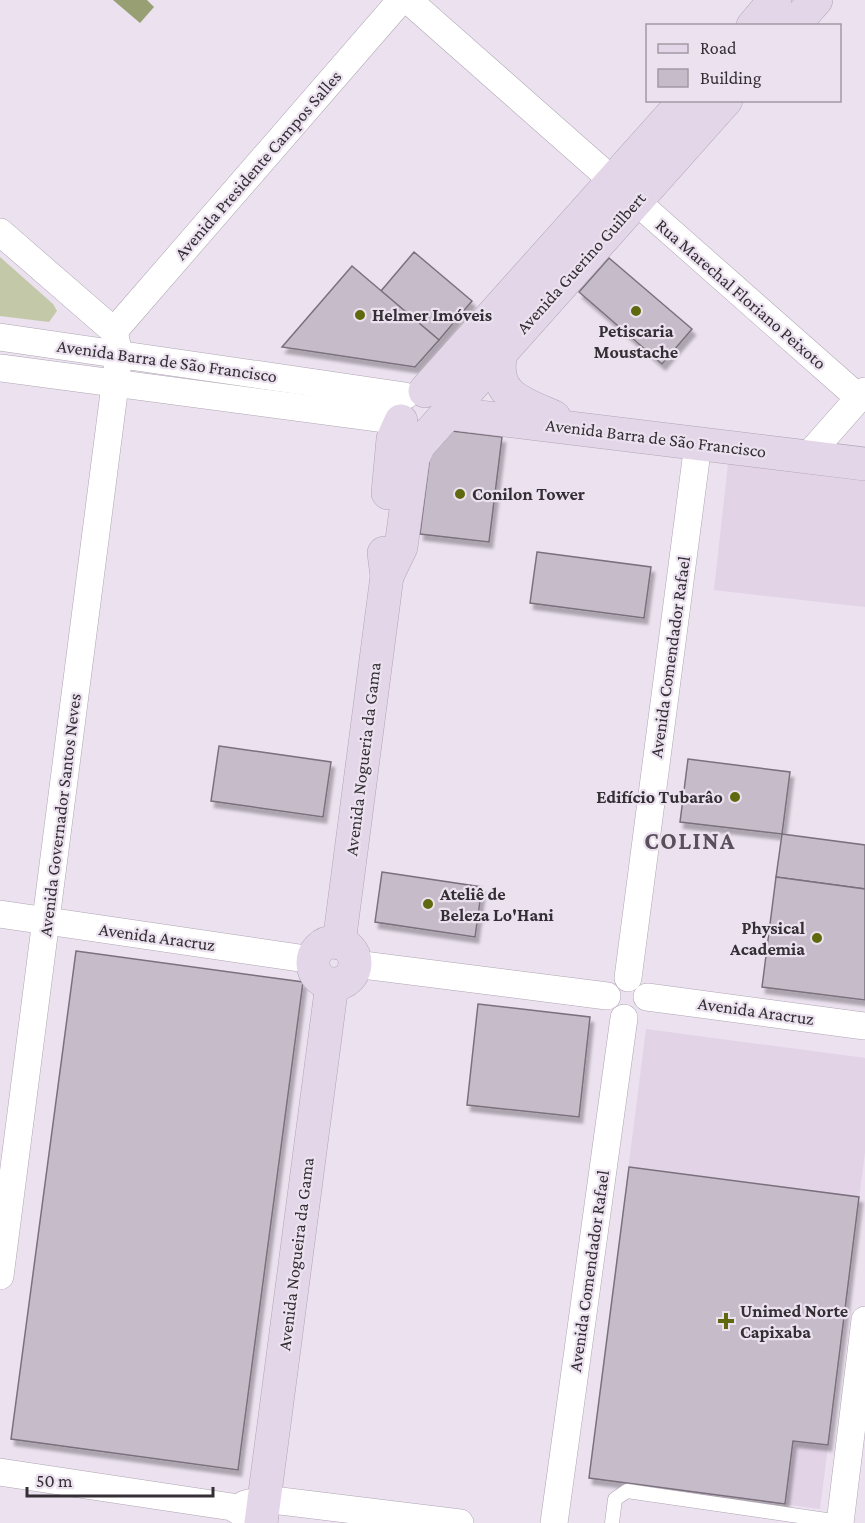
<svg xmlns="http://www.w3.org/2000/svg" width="865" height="1523" font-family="'Crimson Pro',serif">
<defs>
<filter id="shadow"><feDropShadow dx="3.5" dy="6" stdDeviation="1.5" flood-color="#0004"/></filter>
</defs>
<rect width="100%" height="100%" fill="#ebe1ef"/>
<g fill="#e2d3e7">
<polygon points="728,464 865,480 865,607 714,590"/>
<polygon points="646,1029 865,1058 865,1152 820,1509 589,1478"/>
</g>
<polygon fill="#c3c9a8" points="0,257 53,304 57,311 49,322 0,316"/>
<polygon fill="#979f73" points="113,0 147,0 154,7 140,23"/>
<g fill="#c6bcc9" stroke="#7a717d" stroke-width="1.5" filter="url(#shadow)">
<polygon points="414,252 472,301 439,340 381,291"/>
<polygon points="609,258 692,329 662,364 579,292"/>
<polygon points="352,266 439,340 415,367 282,347"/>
<polygon points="452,431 502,437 489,542 420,534 430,455"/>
<polygon points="537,552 651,567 644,618 530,603"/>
<polygon points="219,746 331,762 323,817 211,801"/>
<polygon points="688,759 790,772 782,834 680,822"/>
<polygon points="782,834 865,845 865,889 776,877"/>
<polygon points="382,872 482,887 475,937 375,922"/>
<polygon points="776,877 865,889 865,1000 762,987"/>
<polygon points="76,951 303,982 238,1470 11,1439"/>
<polygon points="478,1004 590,1017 579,1117 467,1105"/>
<polygon points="629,1167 859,1197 828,1445 793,1441 785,1504 589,1478"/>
</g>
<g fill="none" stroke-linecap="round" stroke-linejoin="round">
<g stroke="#afa5b3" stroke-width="15">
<polyline id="lane" points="612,1523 615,1499 627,1491 840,1522"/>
</g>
<g stroke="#afa5b3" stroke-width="28">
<g id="street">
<polyline points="408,0 859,398"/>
<polyline points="0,232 114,331 119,354 0,1276"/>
<polyline points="114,331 401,0"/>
<polyline points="0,337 405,396"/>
<polyline points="0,368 401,421"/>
<polyline points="807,457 865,391"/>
<polyline points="0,914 313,960"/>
<polyline points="355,964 607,996"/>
<polyline points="628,978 698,444"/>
<polyline points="647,997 865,1026"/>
<polyline points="0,1472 232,1507 258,1523"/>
<polyline points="245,1504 264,1499 460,1523"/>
<polyline points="554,1523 624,1018"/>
<polyline points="840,1523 865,1320"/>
</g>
</g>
<g stroke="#afa5b3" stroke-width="34">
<g id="secondary">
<polyline points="753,26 775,0"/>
<polyline points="793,26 816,0"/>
<path d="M501 353C491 395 522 403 554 417"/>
<polyline points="425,391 685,100"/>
<polyline points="448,413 865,464"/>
<polyline points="388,493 393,439 401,421"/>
<polyline points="387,576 401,547 413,458 419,445 726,100"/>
<circle cx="334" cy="963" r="21"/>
<polyline points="339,943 387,576 384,553"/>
<polyline points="261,1523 332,984"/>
</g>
</g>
<use href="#lane" stroke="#fff" stroke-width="14"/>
<use href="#street" stroke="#fff" stroke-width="27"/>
<use href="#secondary" stroke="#e4d6e9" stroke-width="33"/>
</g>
<g fill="#5f690e" stroke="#ebe1ef" stroke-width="2">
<circle cx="636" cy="311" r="6"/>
<circle cx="360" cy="315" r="6"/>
<circle cx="460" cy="494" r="6"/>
<circle cx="735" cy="797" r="6"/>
<circle cx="428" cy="904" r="6"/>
<circle cx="817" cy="938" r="6"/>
<path d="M723 1312h6v6h6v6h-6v6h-6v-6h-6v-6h6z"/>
</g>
<g text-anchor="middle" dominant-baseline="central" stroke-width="4.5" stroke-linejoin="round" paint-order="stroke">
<g font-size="18" fill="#332f34" stroke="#ebe1ef">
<text transform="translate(258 165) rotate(-49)">Avenida Presidente Campos Salles</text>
<text transform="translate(581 263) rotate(-48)">Avenida Guerino Guilbert</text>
<text transform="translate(741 294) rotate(41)">Rua Marechal Floriano Peixoto</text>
<text transform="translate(167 361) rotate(8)">Avenida Barra de São Francisco</text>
<text transform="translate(656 438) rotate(7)">Avenida Barra de São Francisco</text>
<text transform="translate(670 657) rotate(-82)">Avenida Comendador Rafael</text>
<text transform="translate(363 759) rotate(-83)">Avenida Nogueria da Gama</text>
<text transform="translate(60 815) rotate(-83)">Avenida Governador Santos Neves</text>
<text transform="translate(157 937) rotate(8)">Avenida Aracruz</text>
<text transform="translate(756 1011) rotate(8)">Avenida Aracruz</text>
<text transform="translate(296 1254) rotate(-83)">Avenida Nogueira da Gama</text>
<text transform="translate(589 1271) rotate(-82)">Avenida Comendador Rafael</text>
</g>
<g font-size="18" font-weight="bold" fill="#332f34" stroke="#ebe1ef" text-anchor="start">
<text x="372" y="315">Helmer Imóveis</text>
<text x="636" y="331" text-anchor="middle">Petiscaria<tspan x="636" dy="21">Moustache</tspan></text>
<text x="472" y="494">Conilon Tower</text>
<text x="723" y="797" text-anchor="end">Edifício Tubarâo</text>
<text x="440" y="894">Ateliê de<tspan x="440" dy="21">Beleza Lo'Hani</tspan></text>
<text x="805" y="928" text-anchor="end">Physical<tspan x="805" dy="21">Academia</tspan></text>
<text x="740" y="1311">Unimed Norte<tspan x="740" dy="21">Capixaba</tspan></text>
</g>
<g font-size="24" font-weight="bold" letter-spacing="1.5" fill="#59505c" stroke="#ebe1ef">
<text x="690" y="840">COLINA</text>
</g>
</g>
<rect x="646" y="24" width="195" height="78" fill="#ebe1ef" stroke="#a19aa4" stroke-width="1.5"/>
<rect x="658" y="44" width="30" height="9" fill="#e4d6e9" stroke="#a19aa4" stroke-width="1.5"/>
<text x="700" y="54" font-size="18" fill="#332f34">Road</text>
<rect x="658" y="69" width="30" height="18" fill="#c6bcc9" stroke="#a19aa4" stroke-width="1.5"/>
<text x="700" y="84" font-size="18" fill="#332f34">Building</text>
<path d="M27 1487v9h186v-9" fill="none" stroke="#332f34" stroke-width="3"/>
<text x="36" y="1487" font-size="18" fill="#332f34" stroke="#ebe1ef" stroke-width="4.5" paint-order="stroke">50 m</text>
</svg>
